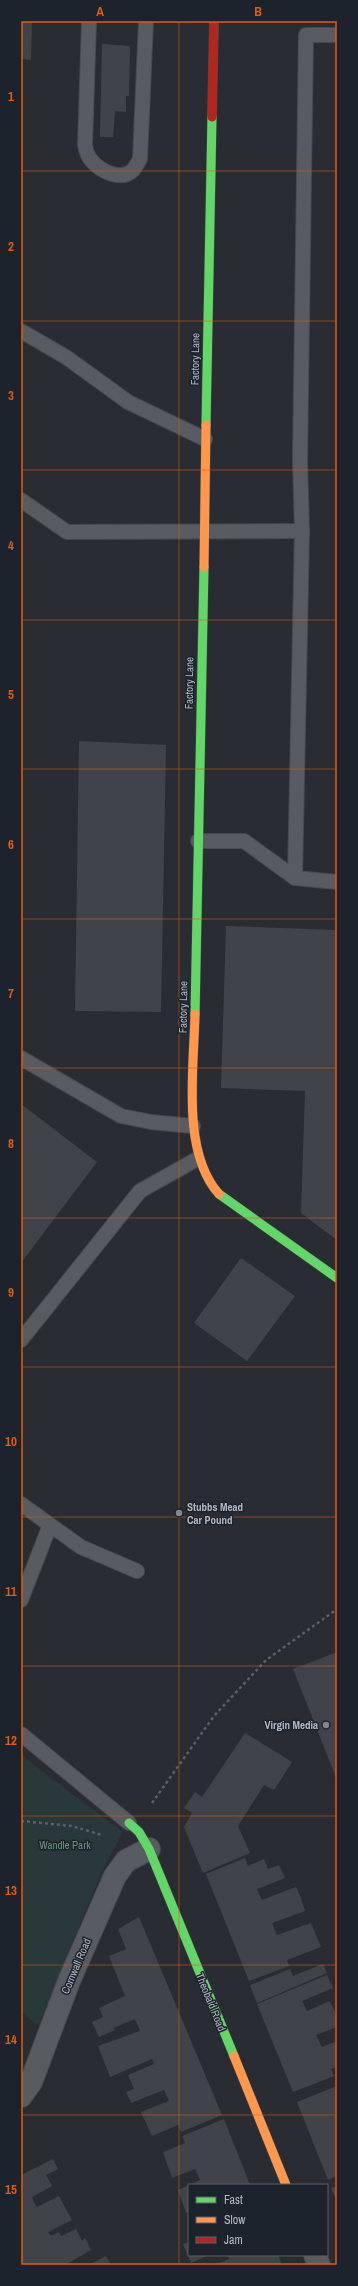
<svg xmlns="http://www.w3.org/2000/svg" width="358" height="2286" font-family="'Archivo Narrow',sans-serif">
<rect width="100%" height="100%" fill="#292d33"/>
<polygon fill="#29383a" points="21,1755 123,1832 103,1869 38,2026 21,2012"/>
<g fill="#40444a">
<polygon points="21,21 32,21 31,60 21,59"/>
<polygon points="102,44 130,46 129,96 126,96 126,112 115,111 113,137 100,137"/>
<polygon points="79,741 166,745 161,1012 75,1011"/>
<polygon points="226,926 337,930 337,1240 301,1213 305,1091 221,1088"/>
<polygon points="21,1104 97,1162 21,1263"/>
<polygon points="241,1258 295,1296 247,1361 194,1323"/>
<polygon points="337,1652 337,1780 293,1669"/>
<polygon points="245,1733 292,1762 274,1790 264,1785 238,1826 250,1853 203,1873 184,1827 192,1813 184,1808 195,1792 202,1797"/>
<polygon points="245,1858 248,1866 264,1859 268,1869 279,1865 285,1878 257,1889 262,1900 296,1887 301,1898 305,1911 272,1923 277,1935 311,1923 321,1947 287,1960 289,1966 249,1981 206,1874"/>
<polygon points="139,1917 222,2115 181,2132 178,2125 152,2136 141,2112 169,2101 164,2090 131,2103 126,2092 134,2089 128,2075 154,2064 152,2059 110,2077 98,2046 140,2031 135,2019 113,2028 115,2030 99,2037 92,2022 103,2017 99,2008 125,1996 109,1956 126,1949 118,1929"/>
<polygon points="323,1964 327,1973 257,2003 250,1985 290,1969 293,1976"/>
<polygon points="327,1975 333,1988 302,2001 307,2011 330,2001 337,2017 337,2027 316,2035 322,2047 337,2041 337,2067 331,2069 334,2076 293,2092 257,2004"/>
<polygon points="337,2086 337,2176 328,2180 297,2102"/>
<polygon points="224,2119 250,2185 189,2185 200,2180 195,2169 172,2178 163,2152 185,2143 182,2136"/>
<polygon points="53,2159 58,2169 46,2175 52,2186 32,2197 34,2202 37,2207 59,2196 72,2220 48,2232 51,2236 59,2232 61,2236 76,2229 82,2241 85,2238 91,2250 65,2265 21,2265 21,2175"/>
<polygon points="189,2185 189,2212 186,2213 178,2190"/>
<polygon points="337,2186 337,2202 331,2188"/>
<polygon points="189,2242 189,2255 209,2255 191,2263 183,2244"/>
<polygon points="228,2255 278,2255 282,2265 214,2265 229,2259"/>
<polygon points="106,2256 111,2265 89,2265"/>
</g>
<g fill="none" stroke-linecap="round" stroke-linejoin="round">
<g stroke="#46494e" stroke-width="16">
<g id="lane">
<path d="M89 21 85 145C86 150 88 157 91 160 100 171 121 182 133 170 136 167 138 162 140 159L146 21"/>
<polyline points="21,331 66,357 128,402 205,439"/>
<polyline points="21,500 67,532 302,531"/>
<polyline points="198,841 244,841 295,878 337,882"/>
<polyline points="295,878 302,531 300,461 306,35 337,35"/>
<polyline points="21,1058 121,1116 151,1122 193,1126"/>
<polyline points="21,1340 140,1191 197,1159"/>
<polyline points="21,1504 81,1547 137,1571"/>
<polyline points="21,1600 50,1525"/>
<polyline points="21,1734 129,1823"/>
</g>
</g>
<g stroke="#46494e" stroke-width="24">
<g id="street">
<polyline points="21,2096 31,2082 69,1981 115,1876 126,1861 149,1849"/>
<polyline points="315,2255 319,2265"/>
</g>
</g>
<g stroke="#46494e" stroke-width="10">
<g id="fast">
<polyline points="206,425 212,117"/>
<polyline points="195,1014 204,567"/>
<polyline points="219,1194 337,1278"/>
<polyline points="129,1823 139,1832 149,1849 234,2056"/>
</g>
</g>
<g stroke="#46494e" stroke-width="10">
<g id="slow">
<polyline points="204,567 206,425"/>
<path d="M195 1014C194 1068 181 1152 219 1194"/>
<polyline points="234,2056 286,2185"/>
</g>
</g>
<g stroke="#46494e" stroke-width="10">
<polyline id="jam" points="212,117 214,21"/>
</g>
<g stroke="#5c6065" stroke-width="2.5" stroke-dasharray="3 3" stroke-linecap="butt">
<polyline points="152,1803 214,1716 266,1660 337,1609"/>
<polyline points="21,1821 72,1826 102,1835"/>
</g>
<use href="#lane" stroke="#585b61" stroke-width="14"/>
<use href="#street" stroke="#585b61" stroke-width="22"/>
<use href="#fast" stroke="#63d668" stroke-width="9"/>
<use href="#slow" stroke="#ff974d" stroke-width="9"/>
<use href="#jam" stroke="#b3261e" stroke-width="9"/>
</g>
<path fill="none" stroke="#e8590c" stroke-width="1" stroke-opacity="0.55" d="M179 21V2265M21 171H337M21 321H337M21 470H337M21 620H337M21 769H337M21 919H337M21 1068H337M21 1218H337M21 1367H337M21 1517H337M21 1666H337M21 1816H337M21 1965H337M21 2115H337"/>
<g fill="#828891" stroke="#1d232d" stroke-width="1.5">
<circle cx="179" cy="1513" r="4"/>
<circle cx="326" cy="1725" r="4"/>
</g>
<g text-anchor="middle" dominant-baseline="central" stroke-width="3" stroke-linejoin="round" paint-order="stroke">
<g font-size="11" fill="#b2b9c4" stroke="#1d232d">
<text transform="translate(195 359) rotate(-89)">Factory Lane</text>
<text transform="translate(189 683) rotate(-89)">Factory Lane</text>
<text transform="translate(183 1007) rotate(-89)">Factory Lane</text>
<text transform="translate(76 1966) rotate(-67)">Cornwall Road</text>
<text transform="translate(211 2002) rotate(68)">Theobald Road</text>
</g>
<g font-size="11" font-weight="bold" fill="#b2b9c4" stroke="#1d232d" text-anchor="start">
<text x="187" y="1507">Stubbs Mead<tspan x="187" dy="13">Car Pound</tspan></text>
<text x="318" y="1725" text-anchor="end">Virgin Media</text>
</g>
<g font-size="11" fill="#6c9376" stroke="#1d232d">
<text x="65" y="1845">Wandle Park</text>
</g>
</g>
<rect width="358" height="2286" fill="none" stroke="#1d232d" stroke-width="44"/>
<rect x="188" y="2184" width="140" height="72" fill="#1d232d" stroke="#595f69"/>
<rect x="196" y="2197" width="20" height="6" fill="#63d668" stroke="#595f69"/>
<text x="224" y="2204" font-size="12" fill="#b2b9c4">Fast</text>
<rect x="196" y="2217" width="20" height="6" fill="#ff974d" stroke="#595f69"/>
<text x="224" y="2224" font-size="12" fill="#b2b9c4">Slow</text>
<rect x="196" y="2237" width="20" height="6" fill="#b3261e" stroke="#595f69"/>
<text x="224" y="2244" font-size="12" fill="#b2b9c4">Jam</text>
<rect x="22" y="22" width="314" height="2242" fill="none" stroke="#e8590c" stroke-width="1.5"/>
<g font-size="13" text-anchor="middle" font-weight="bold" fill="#e8590c">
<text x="100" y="16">A</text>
<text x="258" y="16">B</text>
<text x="11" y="101">1</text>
<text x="11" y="251">2</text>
<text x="11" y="400">3</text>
<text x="11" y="550">4</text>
<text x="11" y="699">5</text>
<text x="11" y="849">6</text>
<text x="11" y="998">7</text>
<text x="11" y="1148">8</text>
<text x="11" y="1297">9</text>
<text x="11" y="1446">10</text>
<text x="11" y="1596">11</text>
<text x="11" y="1745">12</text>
<text x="11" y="1895">13</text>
<text x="11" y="2044">14</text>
<text x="11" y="2194">15</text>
</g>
</svg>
